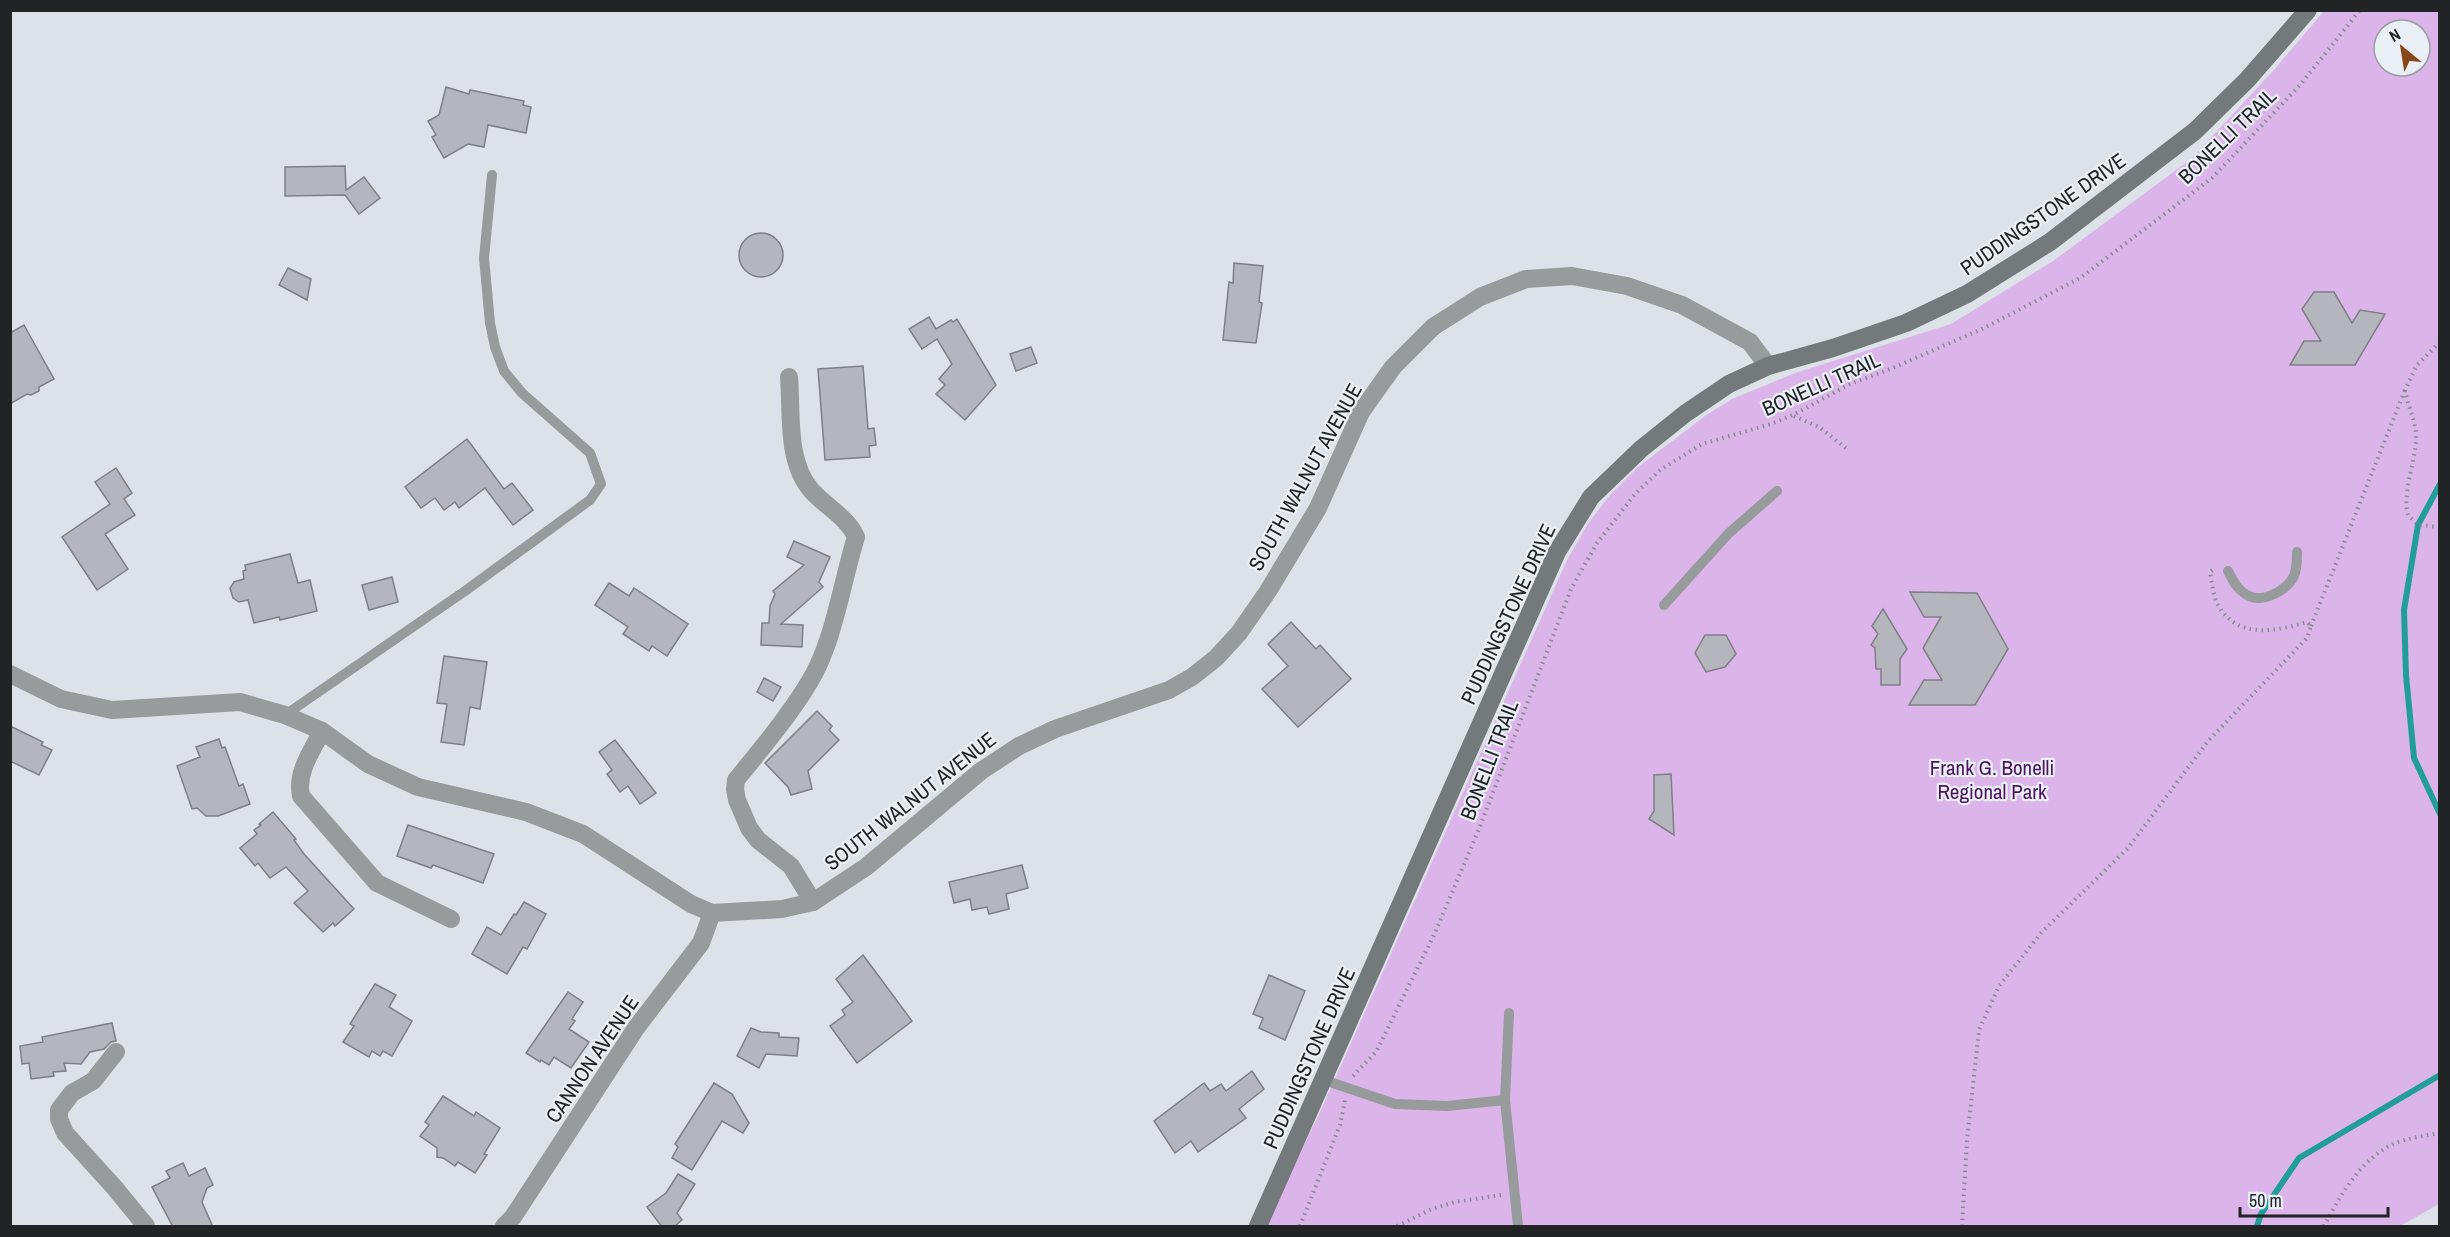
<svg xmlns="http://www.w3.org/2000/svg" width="2450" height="1237" font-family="'Archivo Narrow',sans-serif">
<rect width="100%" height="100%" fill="#dce2e8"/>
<path fill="#dbb5e9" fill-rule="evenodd" d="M2324 11H2439V1204L2400 1226H1265L1322 1108 1567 560 1589 522 1610 495 1638 467 1705 416 1732 399 1795 373 1951 324 2053 261 2191 159 2273 71ZM2384 30H2420V66H2384Z"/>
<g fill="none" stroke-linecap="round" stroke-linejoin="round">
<g stroke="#219e97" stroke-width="6">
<polyline points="2440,484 2418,525 2404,610 2406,675 2414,758 2440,814"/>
<polyline points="2257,1226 2261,1214 2299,1158 2440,1075"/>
</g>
</g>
<g fill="#b5b6bd" stroke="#7f7f86" stroke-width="1.5">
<polygon points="446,87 469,94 470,90 524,101 523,105 531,107 526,133 488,125 484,147 468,144 444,158 432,137 436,135 428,121 439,115"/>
<polygon points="345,166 346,190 364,177 380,198 359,214 345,195 285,196 285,167"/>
<circle cx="761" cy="255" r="22"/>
<polygon points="1234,263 1263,266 1259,302 1262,303 1256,343 1223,340 1229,282 1233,283"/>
<polygon points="288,268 311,279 307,300 279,285"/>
<polygon points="2314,292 2334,292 2352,323 2360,310 2385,314 2355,365 2290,365 2304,341 2321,341 2302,309"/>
<polygon points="929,317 936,329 951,320 953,322 957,319 996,385 965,420 936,394 945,385 939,379 952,364 937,339 922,349 909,329"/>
<polygon points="24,325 54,379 39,387 39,391 31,395 27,394 10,404 10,333"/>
<polygon points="1031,347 1037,363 1016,371 1010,354"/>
<polygon points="863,366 868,429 874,428 876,445 869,446 870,457 825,460 818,369"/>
<polygon points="467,439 504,489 512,483 533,510 513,525 485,488 459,508 455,502 444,510 435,498 421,508 405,487"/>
<polygon points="116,468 132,493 124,499 135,515 105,534 128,569 97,590 62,537 110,504 95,482"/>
<polygon points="794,541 830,557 819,582 823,587 781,624 803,625 802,647 761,645 762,623 769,623 770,606 775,594 773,591 804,565 787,557"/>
<polygon points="290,554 298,583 310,580 317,611 280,620 279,617 254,623 248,600 239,602 233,598 230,588 234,582 244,579 243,571 246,570 245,565"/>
<polygon points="392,577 398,602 369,610 362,585"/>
<polygon points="609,583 629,596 634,588 688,624 667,656 652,646 649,651 623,634 628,627 595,605"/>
<polygon points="1910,592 1977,593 2008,649 1975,705 1909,705 1924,680 1942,680 1923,648 1941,617 1924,617"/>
<polygon points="1883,609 1907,649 1900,659 1900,685 1881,685 1881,669 1876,669 1875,648 1871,645 1878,634 1872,626"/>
<polygon points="1291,622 1316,649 1320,645 1351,679 1298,727 1262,689 1288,666 1268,644"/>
<polygon points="1705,635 1726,635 1736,654 1725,667 1706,672 1695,653"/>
<polygon points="444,656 487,662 480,709 470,707 464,745 441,742 447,704 437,703"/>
<polygon points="764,678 781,687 773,701 757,692"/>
<polygon points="817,711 832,726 829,730 839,740 808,771 812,789 791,795 788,787 765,763"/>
<polygon points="10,726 43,742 41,745 52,750 39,775 10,761"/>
<polygon points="219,739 222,748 225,747 239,786 243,784 250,804 218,816 206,816 197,808 192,809 177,766 200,757 196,747"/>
<polygon points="615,740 656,793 640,804 628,786 620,792 607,774 612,770 599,752"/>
<polygon points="1671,774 1674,835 1649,819 1654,811 1654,775"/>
<polygon points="273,812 296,839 294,840 304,854 354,909 335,926 333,923 323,932 294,903 308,891 286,867 270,878 258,863 255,866 240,848 257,834 254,830 261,825 259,824"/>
<polygon points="408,825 494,854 483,883 433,865 431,868 397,856"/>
<polygon points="1022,865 1028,888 1006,894 1009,909 989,914 987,907 972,910 970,899 954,903 949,882"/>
<polygon points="524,902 546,914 527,949 523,947 507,974 472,954 487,927 501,935 514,914 516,915"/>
<polygon points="863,955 912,1021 857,1063 830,1026 845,1015 842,1010 853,1002 836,979"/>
<polygon points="1269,975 1305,991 1285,1040 1259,1028 1263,1018 1253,1014"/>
<polygon points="375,984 396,995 389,1007 412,1021 392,1056 383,1051 380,1056 372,1051 369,1057 343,1042 354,1026 350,1024"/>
<polygon points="568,992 583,1002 572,1019 575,1021 569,1029 589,1042 571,1068 554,1057 549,1065 541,1060 540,1062 526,1053"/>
<polygon points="112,1023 116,1041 111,1042 104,1049 90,1052 81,1064 64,1063 66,1071 53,1072 54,1076 31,1079 29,1063 22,1064 20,1046 43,1042 42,1037"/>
<polygon points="751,1028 761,1032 779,1033 779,1037 799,1038 797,1056 766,1054 759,1068 737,1056"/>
<polygon points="1252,1071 1264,1089 1239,1109 1246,1118 1198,1152 1191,1141 1175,1153 1154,1121 1204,1083 1210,1091 1221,1084 1226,1091"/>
<polygon points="714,1083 732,1094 749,1123 743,1133 722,1121 692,1170 672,1158 678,1147 675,1144"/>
<polygon points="443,1096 474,1116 476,1112 500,1128 484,1154 487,1155 475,1173 458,1162 455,1166 443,1158 437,1157 437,1148 420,1136 429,1125 425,1122"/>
<polygon points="183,1163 189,1176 205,1168 213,1185 207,1188 202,1202 213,1227 173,1227 152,1187 170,1178 166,1171"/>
<polygon points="678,1174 695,1184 677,1213 682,1220 674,1227 662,1227 647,1207 666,1193"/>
</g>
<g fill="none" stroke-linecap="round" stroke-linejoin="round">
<g stroke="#878b8f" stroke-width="4" stroke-dasharray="1.5 4.5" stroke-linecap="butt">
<path d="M2440 342 2417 365 2405 390C2408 408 2417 422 2416 440 2415 464 2402 493 2408 515L2418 525 2440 527"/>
<polyline points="1794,416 1819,427 1847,449"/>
<polyline points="2311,626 2405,390"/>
<polyline points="1353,1076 1376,1052 1434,935 1479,829 1571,589 1597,543 1635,494 1660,470 1702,444 1771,424 1793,415 1850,384 1888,370 1982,329 2080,278 2212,178 2300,85 2360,10"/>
<polyline points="1300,1226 1340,1125 1345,1100"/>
<polyline points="1397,1226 1432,1209 1455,1202 1501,1195"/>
<path d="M1962 1226 1967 1140 1979 1030 1999 986 2041 933 2128 848 2208 741 2307 638 2311 626 2307 622C2274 632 2237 639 2218 605 2213 596 2212 582 2210 572L2215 568"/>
<path d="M2324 1226C2340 1196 2361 1159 2393 1144 2407 1138 2424 1136 2440 1133"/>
</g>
<g stroke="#979b9c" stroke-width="10">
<path d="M2228 571C2233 581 2238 591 2249 596 2264 603 2287 590 2294 576 2297 569 2297 559 2297 552"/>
<polyline points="1664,605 1729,533 1777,491"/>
<polyline points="285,715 465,591 590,500 601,484 590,453 522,393 504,371 495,347 490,323 484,258 492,175"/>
<polyline points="1509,1013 1505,1100 1518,1226"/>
<polyline points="1324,1080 1395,1104 1447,1106 1505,1100"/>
</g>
<g stroke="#979b9c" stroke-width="18">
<path d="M789 377C792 413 786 461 811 490 825 506 847 517 856 537 842 582 834 641 810 681 789 716 762 748 736 780L735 789 737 800 749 828 758 840 791 866 813 902"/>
<polyline points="10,674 61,699 112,710 240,702 285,715 322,731 368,764 418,787 526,812 583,834 691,904 712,913 782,909 813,902 866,867 981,771 1019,746 1055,729 1169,690 1192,677 1216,658 1239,633 1268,591 1318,508 1361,412 1393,367 1433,327 1480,297 1526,279 1572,276 1627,286 1682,305 1750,342 1768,366"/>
<path d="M322 731C311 752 296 773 301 796L377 883 451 919"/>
<polyline points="116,1052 93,1081 72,1093 59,1110 59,1119 65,1133 114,1187 146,1226"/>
<polyline points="504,1226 513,1217 636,1028 701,943 712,913"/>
</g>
<polyline stroke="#74797b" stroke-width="18" points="1258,1226 1557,552 1591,497 1641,449 1686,413 1729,384 1768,366 1833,348 1906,323 1967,294 2050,242 2195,131 2247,80 2308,10"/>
</g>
<g text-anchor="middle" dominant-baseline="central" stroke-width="4.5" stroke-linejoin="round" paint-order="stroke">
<g font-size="21" fill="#212325" stroke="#e9eff5">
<text transform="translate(2227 136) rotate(-44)">BONELLI TRAIL</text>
<text transform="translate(2043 214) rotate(-35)">PUDDINGSTONE DRIVE</text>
<text transform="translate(1821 384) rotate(-24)">BONELLI TRAIL</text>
<text transform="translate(1305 477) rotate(-61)">SOUTH WALNUT AVENUE</text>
<text transform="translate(1508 614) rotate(-65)">PUDDINGSTONE DRIVE</text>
<text transform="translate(1489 760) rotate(-69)">BONELLI TRAIL</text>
<text transform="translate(910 801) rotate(-38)">SOUTH WALNUT AVENUE</text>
<text transform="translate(1309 1058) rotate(-66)">PUDDINGSTONE DRIVE</text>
<text transform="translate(592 1059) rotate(-56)">CANNON AVENUE</text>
</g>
<g font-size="21" fill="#4d1360" stroke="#e9eff5">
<text x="1992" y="767">Frank G. Bonelli<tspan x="1992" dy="24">Regional Park</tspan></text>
</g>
</g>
<rect width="2450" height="1237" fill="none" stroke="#212325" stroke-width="24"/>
<g transform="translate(2402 48) rotate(330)"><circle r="28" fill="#e9eff5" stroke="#999da2" stroke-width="1.5"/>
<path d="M0-4.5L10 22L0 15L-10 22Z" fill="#894717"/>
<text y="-9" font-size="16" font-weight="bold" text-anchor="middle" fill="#212325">N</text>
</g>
<path d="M2240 1207v9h148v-9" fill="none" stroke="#212325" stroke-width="3"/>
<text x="2249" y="1207" font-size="18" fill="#212325" stroke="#e9eff5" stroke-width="4.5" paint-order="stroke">50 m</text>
</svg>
